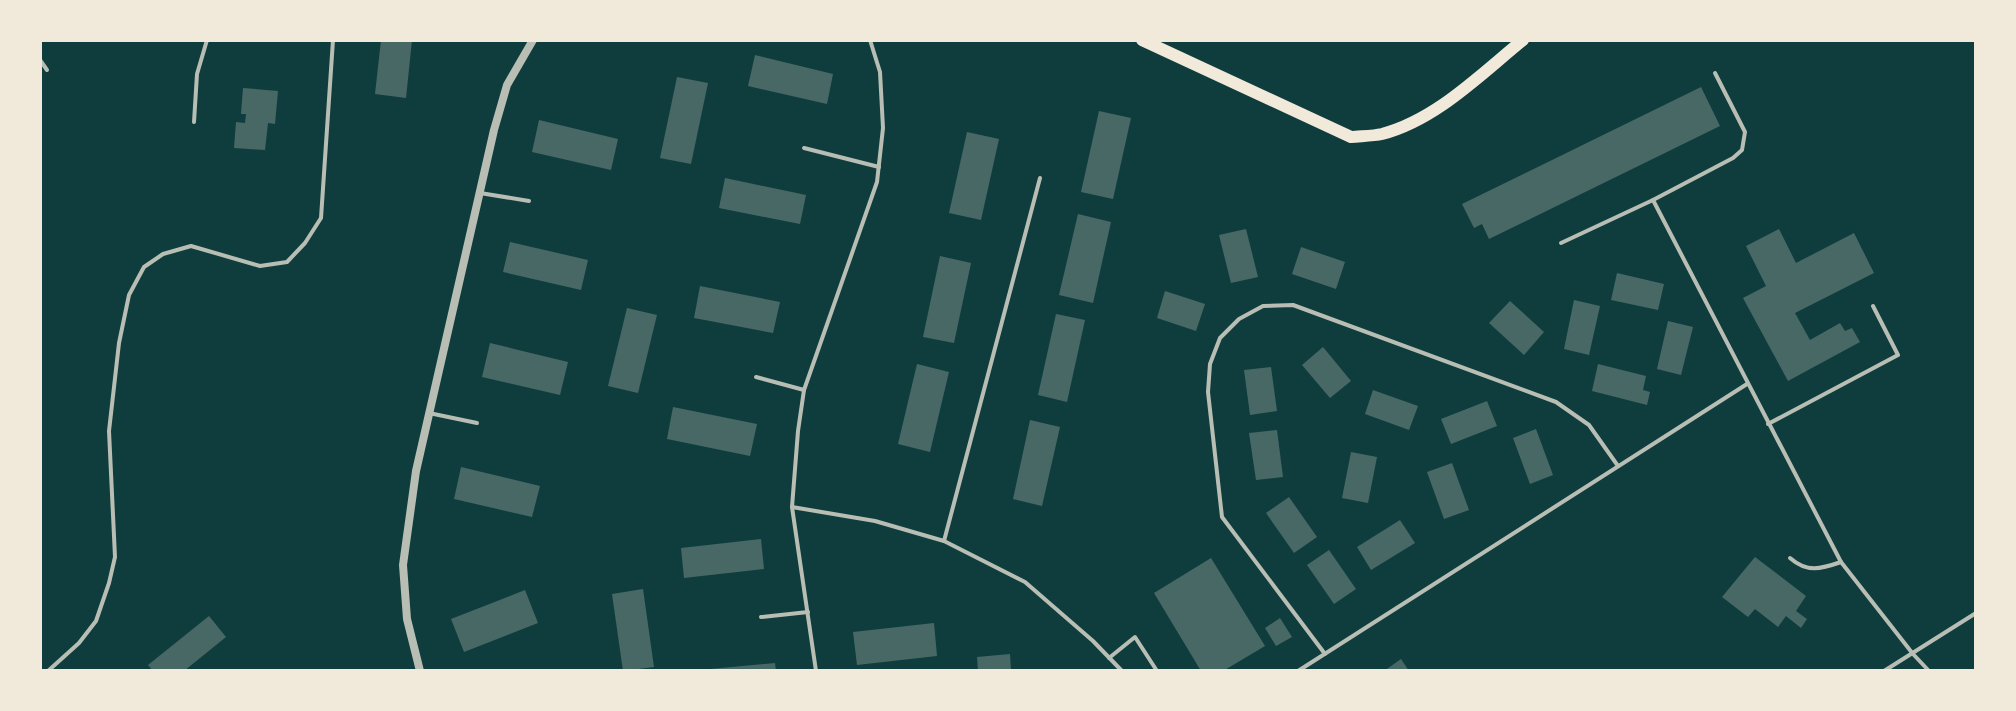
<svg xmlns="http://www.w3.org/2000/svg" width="2016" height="711" font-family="'Sofia Sans Condensed',sans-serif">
<rect width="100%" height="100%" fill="#0f3d3e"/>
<g fill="#486865">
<polygon points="381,40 412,40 406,98 375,94"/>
<polygon points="755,55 833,74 827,104 748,86"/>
<polygon points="677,77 708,83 691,164 660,158"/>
<polygon points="1701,87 1720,126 1489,239 1482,224 1474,228 1462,204"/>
<polygon points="243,88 278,91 275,124 268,123 265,150 234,148 236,122 245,123 246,114 241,114"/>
<polygon points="1099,111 1131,118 1113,199 1081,192"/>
<polygon points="539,120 618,139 611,170 532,152"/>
<polygon points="967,132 999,139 981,220 949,213"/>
<polygon points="725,178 806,195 800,224 719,208"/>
<polygon points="1078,214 1111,222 1093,303 1059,295"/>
<polygon points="1246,229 1258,277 1231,283 1219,235"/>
<polygon points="1779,229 1796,263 1854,233 1874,273 1795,313 1810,340 1840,323 1845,331 1852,328 1860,342 1788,381 1743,298 1766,286 1746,246"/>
<polygon points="510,242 588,260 581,290 503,272"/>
<polygon points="1301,247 1345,262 1336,289 1292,274"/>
<polygon points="940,256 971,263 954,343 923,337"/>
<polygon points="1617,273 1664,284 1658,310 1611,300"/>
<polygon points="700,286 780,302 773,333 694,318"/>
<polygon points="1165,291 1205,304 1196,331 1157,318"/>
<polygon points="1574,300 1600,306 1589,355 1564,349"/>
<polygon points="1510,301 1544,332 1524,355 1489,323"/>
<polygon points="627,308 657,315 638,393 608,386"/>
<polygon points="1056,314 1085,320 1067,402 1038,395"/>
<polygon points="1668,321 1693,327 1681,375 1657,369"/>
<polygon points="490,343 568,362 560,395 482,377"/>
<polygon points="1323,347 1351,381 1330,398 1302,365"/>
<polygon points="917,364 949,372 930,452 898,444"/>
<polygon points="1598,364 1646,376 1643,390 1650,392 1647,405 1592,391"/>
<polygon points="1271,367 1277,411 1250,415 1244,370"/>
<polygon points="1373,390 1418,406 1409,430 1365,414"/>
<polygon points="1487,401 1497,426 1451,444 1441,419"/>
<polygon points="673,407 757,424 750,456 667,439"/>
<polygon points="1030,420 1060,427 1042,506 1013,499"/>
<polygon points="1536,429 1553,475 1530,484 1513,438"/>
<polygon points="1277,430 1283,477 1256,480 1249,433"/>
<polygon points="1351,452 1377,457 1368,503 1342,498"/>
<polygon points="1452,463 1469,510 1444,519 1427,472"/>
<polygon points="461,467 540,486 532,517 454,499"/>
<polygon points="1289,497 1317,537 1294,553 1266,513"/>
<polygon points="1400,520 1415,543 1371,570 1357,547"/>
<polygon points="761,539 764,569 684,578 681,548"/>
<polygon points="1329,550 1356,589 1334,604 1307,565"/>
<polygon points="1755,557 1806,596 1796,611 1807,619 1801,628 1786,616 1778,627 1755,609 1748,617 1722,597"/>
<polygon points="1211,558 1265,646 1223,671 1201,671 1154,593"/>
<polygon points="643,589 654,667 623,671 612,594"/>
<polygon points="525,590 538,623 464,652 451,619"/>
<polygon points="209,616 226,637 184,671 153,671 148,665"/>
<polygon points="1280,618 1292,637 1276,646 1265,628"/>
<polygon points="934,623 937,656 857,665 853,632"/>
<polygon points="1010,654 1011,671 978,671 977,657"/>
<polygon points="1401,659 1409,671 1384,671"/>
<polygon points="775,663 776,671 710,671 710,669"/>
</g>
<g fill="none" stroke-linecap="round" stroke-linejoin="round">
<g stroke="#b8beb3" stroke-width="4">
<polyline points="40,60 47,70"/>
<polyline points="194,122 197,74 207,40"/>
<polyline points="804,148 879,167"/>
<polyline points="480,193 529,201"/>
<polyline points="1653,200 1841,562 1913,654 1929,671"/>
<polyline points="1561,243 1653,200 1733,158 1742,150 1745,132 1715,73"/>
<polyline points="756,377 804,390"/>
<polyline points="429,413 477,423"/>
<polyline points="1768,424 1898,355 1873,306"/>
<polyline points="792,507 875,521 944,541 1025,582 1093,641 1122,671"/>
<polyline points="944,541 1040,178"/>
<path d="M1790 558C1807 573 1821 569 1841 562"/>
<polyline points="761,617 808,612"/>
<polyline points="1325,654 1222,517 1208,392 1210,364 1220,338 1239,319 1263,306 1293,305 1556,402 1589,425 1618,466"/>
<polyline points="1109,658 1135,637 1157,671"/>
<polyline points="48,671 79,643 96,621 109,583 115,557 109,431 119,343 129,295 144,267 163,254 191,246 260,266 287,262 305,243 321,218 333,40"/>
<polyline points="816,671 792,507 798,431 804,390 877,182 883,128 880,72 870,40"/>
<polyline points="1298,671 1747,384"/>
<polyline points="1884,671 1976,613"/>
</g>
<polyline stroke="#b8beb3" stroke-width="8" points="420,671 407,619 403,565 416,471 494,130 507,85 533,40"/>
<path stroke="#f1e9da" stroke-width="12" d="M1142 40 1351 137C1361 136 1373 136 1382 134 1436 120 1481 74 1523 40"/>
</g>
<rect width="2016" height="711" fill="none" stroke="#f1e9da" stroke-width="84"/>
</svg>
